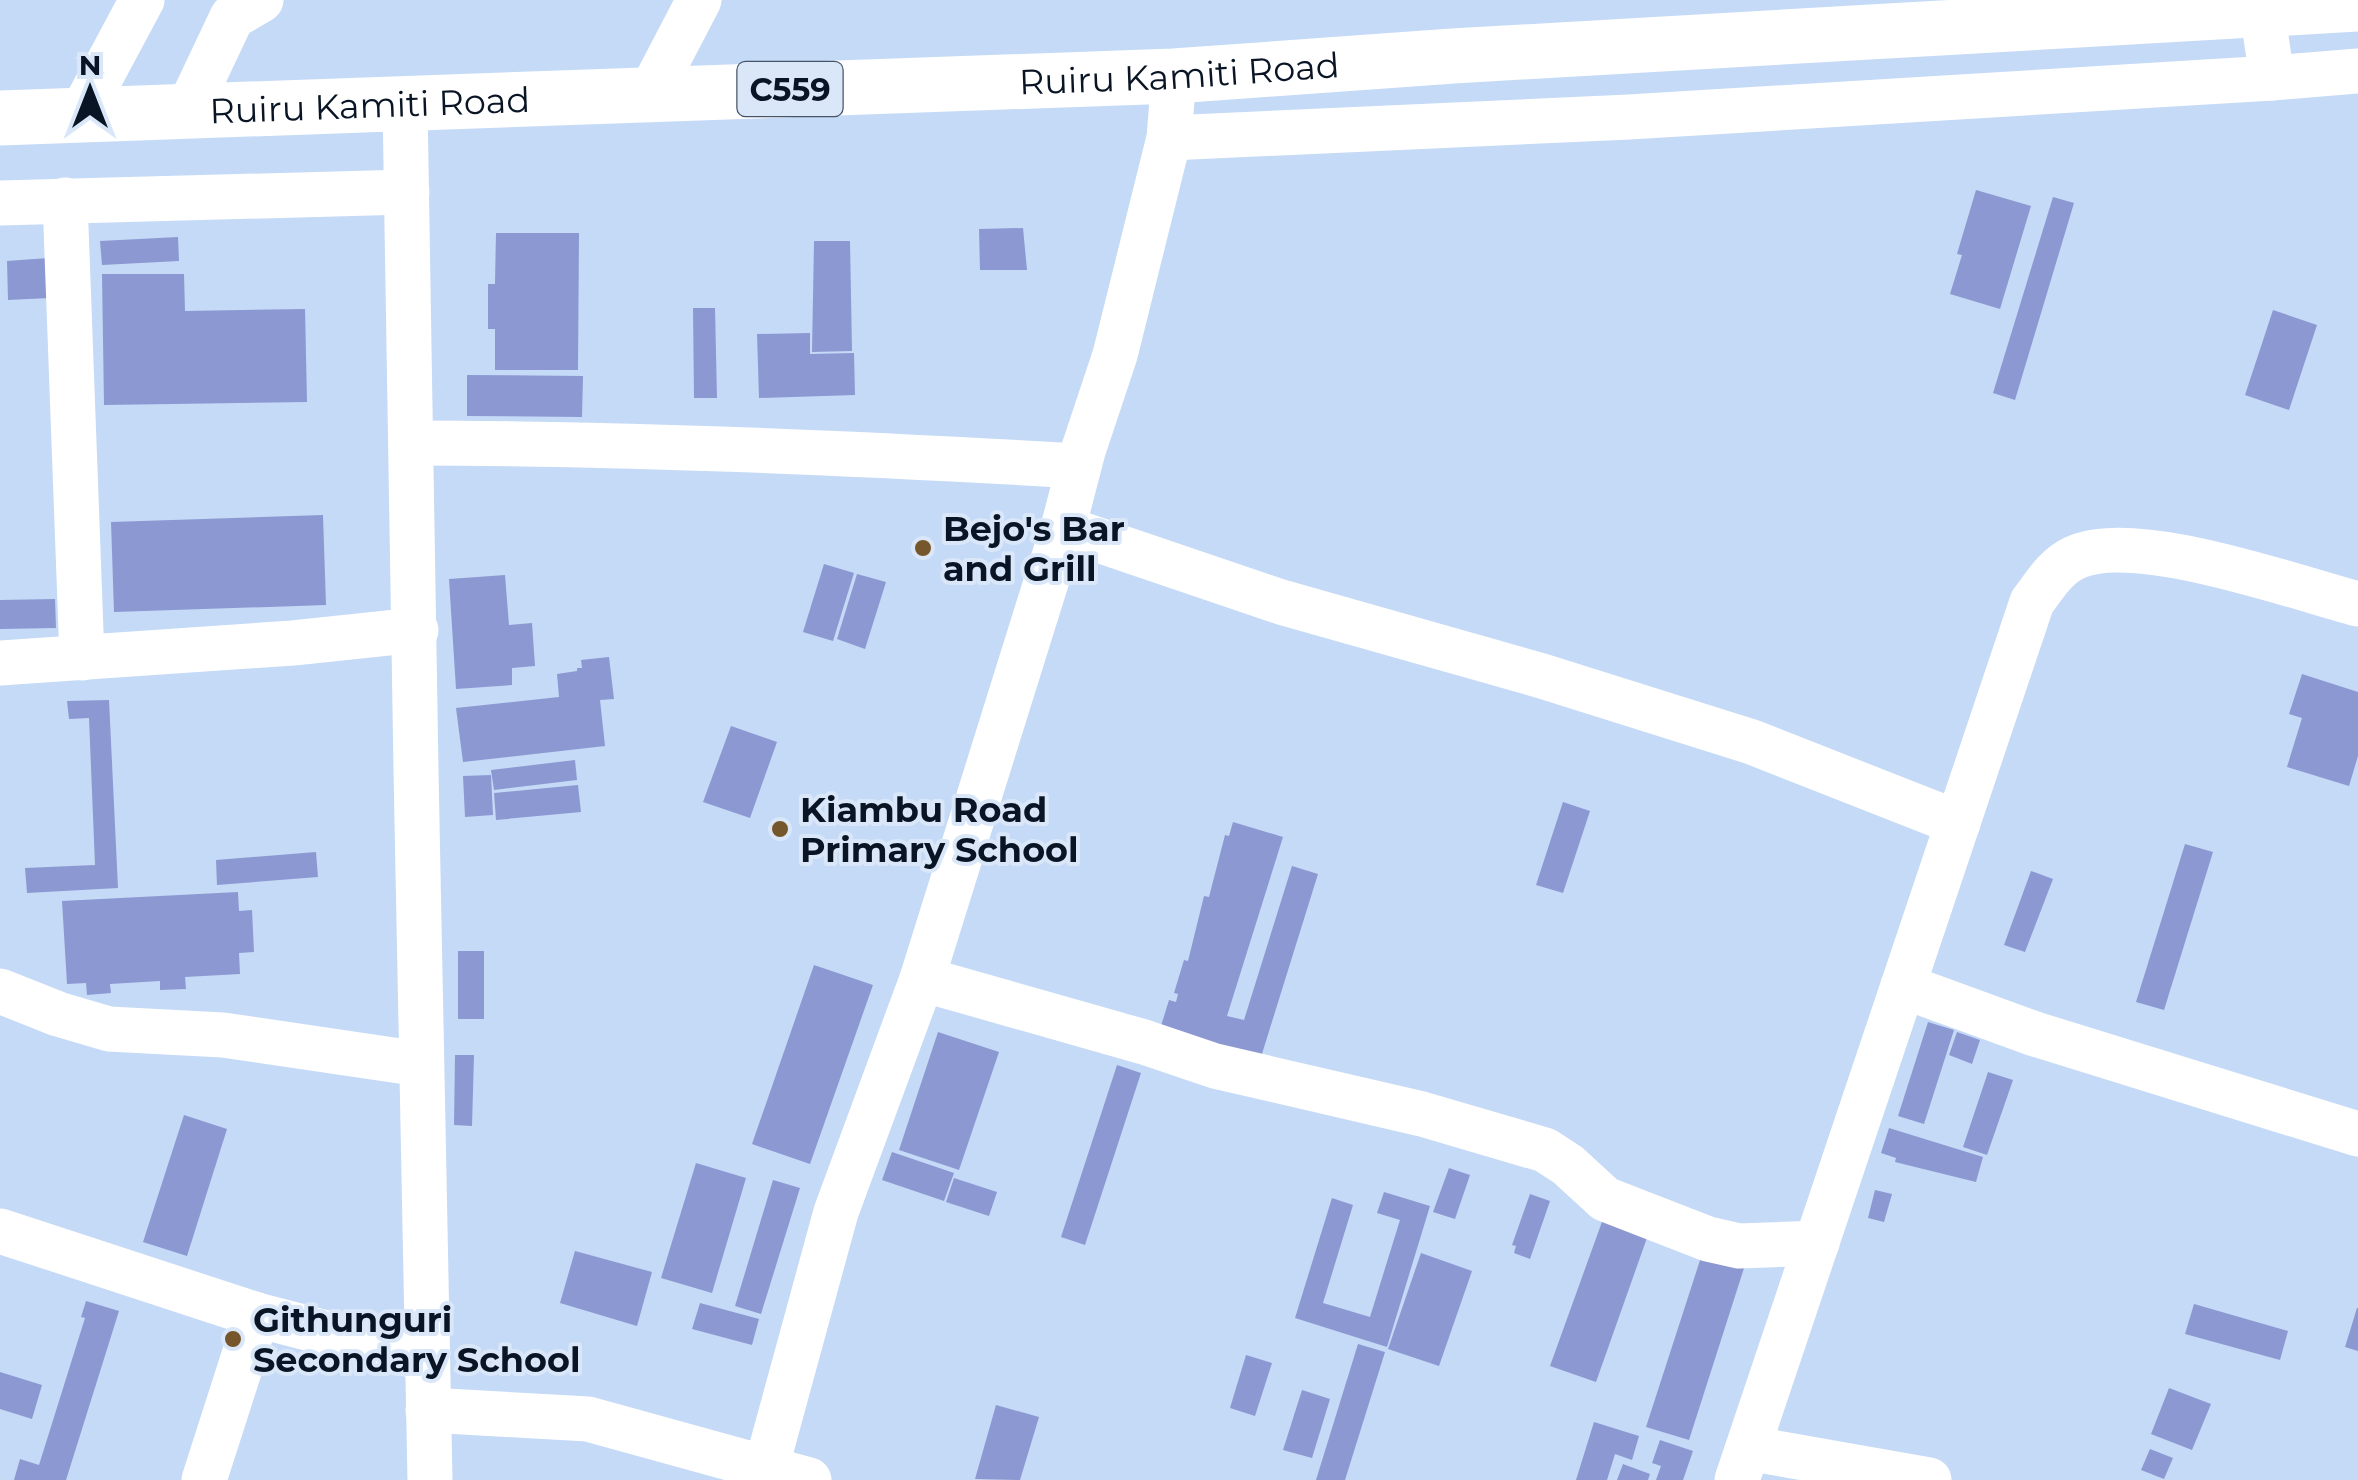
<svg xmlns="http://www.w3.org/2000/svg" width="2358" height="1480" font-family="Montserrat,sans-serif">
<rect width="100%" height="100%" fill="#c5daf6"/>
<g fill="#8c98d2">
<polygon points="1976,190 2031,206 2000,309 1950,294 1962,255 1957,254"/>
<polygon points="2053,197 2074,203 2015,400 1993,393"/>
<polygon points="1023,228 1027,270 980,270 979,229"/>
<polygon points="496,233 579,233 578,370 495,370 495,329 488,329 488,284 495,284"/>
<polygon points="178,237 179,261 102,265 100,241"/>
<polygon points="814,241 850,241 852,351 812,352"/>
<polygon points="48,258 50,298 8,300 7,261"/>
<polygon points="102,274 184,274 185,311 305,309 307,402 104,405"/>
<polygon points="693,308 715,308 717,398 694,398"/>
<polygon points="2273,310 2317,325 2289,410 2245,395"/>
<polygon points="810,333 810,354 854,353 855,395 759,398 757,334"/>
<polygon points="467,375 583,376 582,417 467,416"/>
<polygon points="323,515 326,605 114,612 111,522"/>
<polygon points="824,564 854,573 833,641 803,632"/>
<polygon points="857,574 886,582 865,649 837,639"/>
<polygon points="505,575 509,625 532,623 535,666 512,668 512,685 456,689 449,579"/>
<polygon points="55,599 56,628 0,629 0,600"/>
<polygon points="609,657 614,699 600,700 605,746 463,762 456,708 559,697 557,674 577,671 577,668 582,668 581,660"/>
<polygon points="2302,674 2358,692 2358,756 2349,786 2287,767 2302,718 2289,714"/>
<polygon points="109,700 118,888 27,893 25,868 95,865 89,718 69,719 67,701"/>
<polygon points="731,726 777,742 750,818 703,802"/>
<polygon points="575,760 577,780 494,790 491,770"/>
<polygon points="491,775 493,815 465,817 463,776"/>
<polygon points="578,785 581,812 496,820 494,793"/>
<polygon points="1563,802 1590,811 1563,893 1536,885"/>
<polygon points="1233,822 1283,837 1227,1016 1244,1020 1292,866 1318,874 1261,1057 1161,1026 1169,1000 1176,1002 1178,994 1174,993 1184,960 1188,961 1204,896 1209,897 1225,835 1229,836"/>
<polygon points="2185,844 2213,852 2164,1010 2136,1002"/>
<polygon points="316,852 318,877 217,885 216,860"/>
<polygon points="2031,871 2053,879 2025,952 2004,945"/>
<polygon points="238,892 239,911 252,910 254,952 239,953 240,974 185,977 186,989 160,990 160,981 110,984 111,993 87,995 86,983 67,984 62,901"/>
<rect x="458" y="951" width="26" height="68"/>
<polygon points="814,965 873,985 810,1164 752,1144"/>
<polygon points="1928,1022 1954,1030 1924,1124 1898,1116"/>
<polygon points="938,1032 999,1052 959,1170 899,1150"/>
<polygon points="1957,1032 1980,1040 1972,1064 1949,1055"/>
<polygon points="455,1055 474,1055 472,1126 454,1125"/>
<polygon points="1117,1065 1141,1073 1085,1245 1061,1237"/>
<polygon points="1988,1072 2013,1080 1987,1155 1963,1147"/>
<polygon points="184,1115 227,1129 187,1256 143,1242"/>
<polygon points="1889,1128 1983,1157 1976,1182 1895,1162 1896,1158 1881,1153"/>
<polygon points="892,1152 954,1173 944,1201 882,1180"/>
<polygon points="696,1163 746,1178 712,1293 661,1278"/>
<polygon points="1449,1168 1470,1175 1455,1219 1433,1212"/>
<polygon points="954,1178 997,1192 989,1216 946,1202"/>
<polygon points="773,1180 800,1188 761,1314 735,1306"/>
<polygon points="1875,1190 1892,1194 1884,1222 1868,1218"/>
<polygon points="1384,1192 1430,1206 1387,1347 1295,1318 1332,1198 1353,1205 1323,1303 1370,1317 1400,1220 1377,1213"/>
<polygon points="1530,1194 1550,1201 1530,1259 1514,1253 1516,1246 1512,1245"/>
<polygon points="1603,1219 1648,1235 1596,1382 1550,1366"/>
<polygon points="575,1251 652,1272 637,1326 560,1303"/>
<polygon points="1703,1251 1745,1265 1689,1440 1646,1427"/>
<polygon points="1421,1253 1472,1271 1439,1366 1388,1349"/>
<polygon points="86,1301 119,1311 66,1480 14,1480 20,1459 39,1465 85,1318 81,1317"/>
<polygon points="700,1303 759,1319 752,1345 692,1329"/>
<polygon points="2194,1304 2288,1331 2280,1360 2185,1334"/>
<polygon points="2357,1308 2358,1308 2358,1351 2345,1347"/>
<polygon points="1358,1344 1385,1352 1345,1480 1316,1480"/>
<polygon points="1246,1355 1272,1363 1255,1416 1230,1408"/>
<polygon points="0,1372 42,1385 32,1419 0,1409"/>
<polygon points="2169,1388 2211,1404 2192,1450 2151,1434"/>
<polygon points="1302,1390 1330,1399 1312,1458 1283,1450"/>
<polygon points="996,1405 1039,1417 1020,1480 975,1479"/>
<polygon points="1594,1422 1639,1436 1632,1460 1615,1454 1607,1480 1576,1480"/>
<polygon points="1660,1440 1693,1451 1683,1480 1656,1480 1661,1466 1652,1463"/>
<polygon points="2150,1449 2173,1458 2164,1479 2141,1470"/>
<polygon points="1623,1464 1650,1474 1648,1480 1617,1480"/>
</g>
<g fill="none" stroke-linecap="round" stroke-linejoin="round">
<g stroke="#fff" stroke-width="45">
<polyline points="2262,10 2272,78 2358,71"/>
<polyline points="1174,76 1169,138 1115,355 1083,451 1063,528 1281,602 1542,676 1752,742 1958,823"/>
<polyline points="650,94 699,0"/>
<path d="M405 104C413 563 419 1021 430 1480"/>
<polyline points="188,110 232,17 261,0"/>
<polyline points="81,114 142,0"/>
<polyline points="1169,138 1629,117 2272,78"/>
<polyline points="65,200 82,658"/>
<polyline points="0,203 407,192"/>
<path d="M411 443C634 443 856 453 1078 466"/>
<polyline points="0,663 293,643 416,630"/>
<polyline points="922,979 1144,1042 1215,1066 1422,1114 1545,1150 1568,1165 1605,1199 1708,1239 1739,1246 1817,1243"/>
<polyline points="1903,986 2035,1034 2358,1134"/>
<polyline points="0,991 58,1014 109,1029 223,1035 420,1064"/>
<polyline points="0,1231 257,1315 427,1359"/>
<polyline points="428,1410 588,1419 809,1480"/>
<polyline points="1748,1448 1929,1480"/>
<polyline points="766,1468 836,1212 922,979 1063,528"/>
<polyline points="204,1480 257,1315"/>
<path d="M1737 1480 2032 602C2045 585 2055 567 2074 558 2133 529 2293 587 2358 604"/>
</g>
<path stroke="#fff" stroke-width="55" id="s1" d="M0 118 1174 76 1453 56 2358 4"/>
</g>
<g fill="#75572b" stroke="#d9e7f9" stroke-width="4">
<circle cx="923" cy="548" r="10"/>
<circle cx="780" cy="829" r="10"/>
<circle cx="233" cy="1339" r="10"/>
</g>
<g text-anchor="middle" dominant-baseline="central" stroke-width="8" stroke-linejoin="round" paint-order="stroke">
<rect fill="#d9e7f9" stroke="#475465" stroke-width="2.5" x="737.5" y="62" width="105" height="54" rx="8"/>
<g font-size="32" font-weight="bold" fill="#091525">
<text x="790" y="89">C559</text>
</g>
<g font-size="35" fill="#091525" stroke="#d9e7f9">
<text stroke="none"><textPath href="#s1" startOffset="1180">Ruiru Kamiti Road</textPath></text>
<text stroke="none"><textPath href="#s1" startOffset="370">Ruiru Kamiti Road</textPath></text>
</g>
<g font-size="35" font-weight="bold" fill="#091525" stroke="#d9e7f9" text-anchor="start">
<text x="943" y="528">Bejo's Bar<tspan x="943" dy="40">and Grill</tspan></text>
<text x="800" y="809">Kiambu Road<tspan x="800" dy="40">Primary School</tspan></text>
<text x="253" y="1319">Githunguri<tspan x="253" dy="40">Secondary School</tspan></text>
</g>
</g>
<g transform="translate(90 90)" stroke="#d9e7f9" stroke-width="8" paint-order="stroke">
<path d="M0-8L18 38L0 25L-18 38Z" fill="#091525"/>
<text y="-15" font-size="28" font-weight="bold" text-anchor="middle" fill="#091525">N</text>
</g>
</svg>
